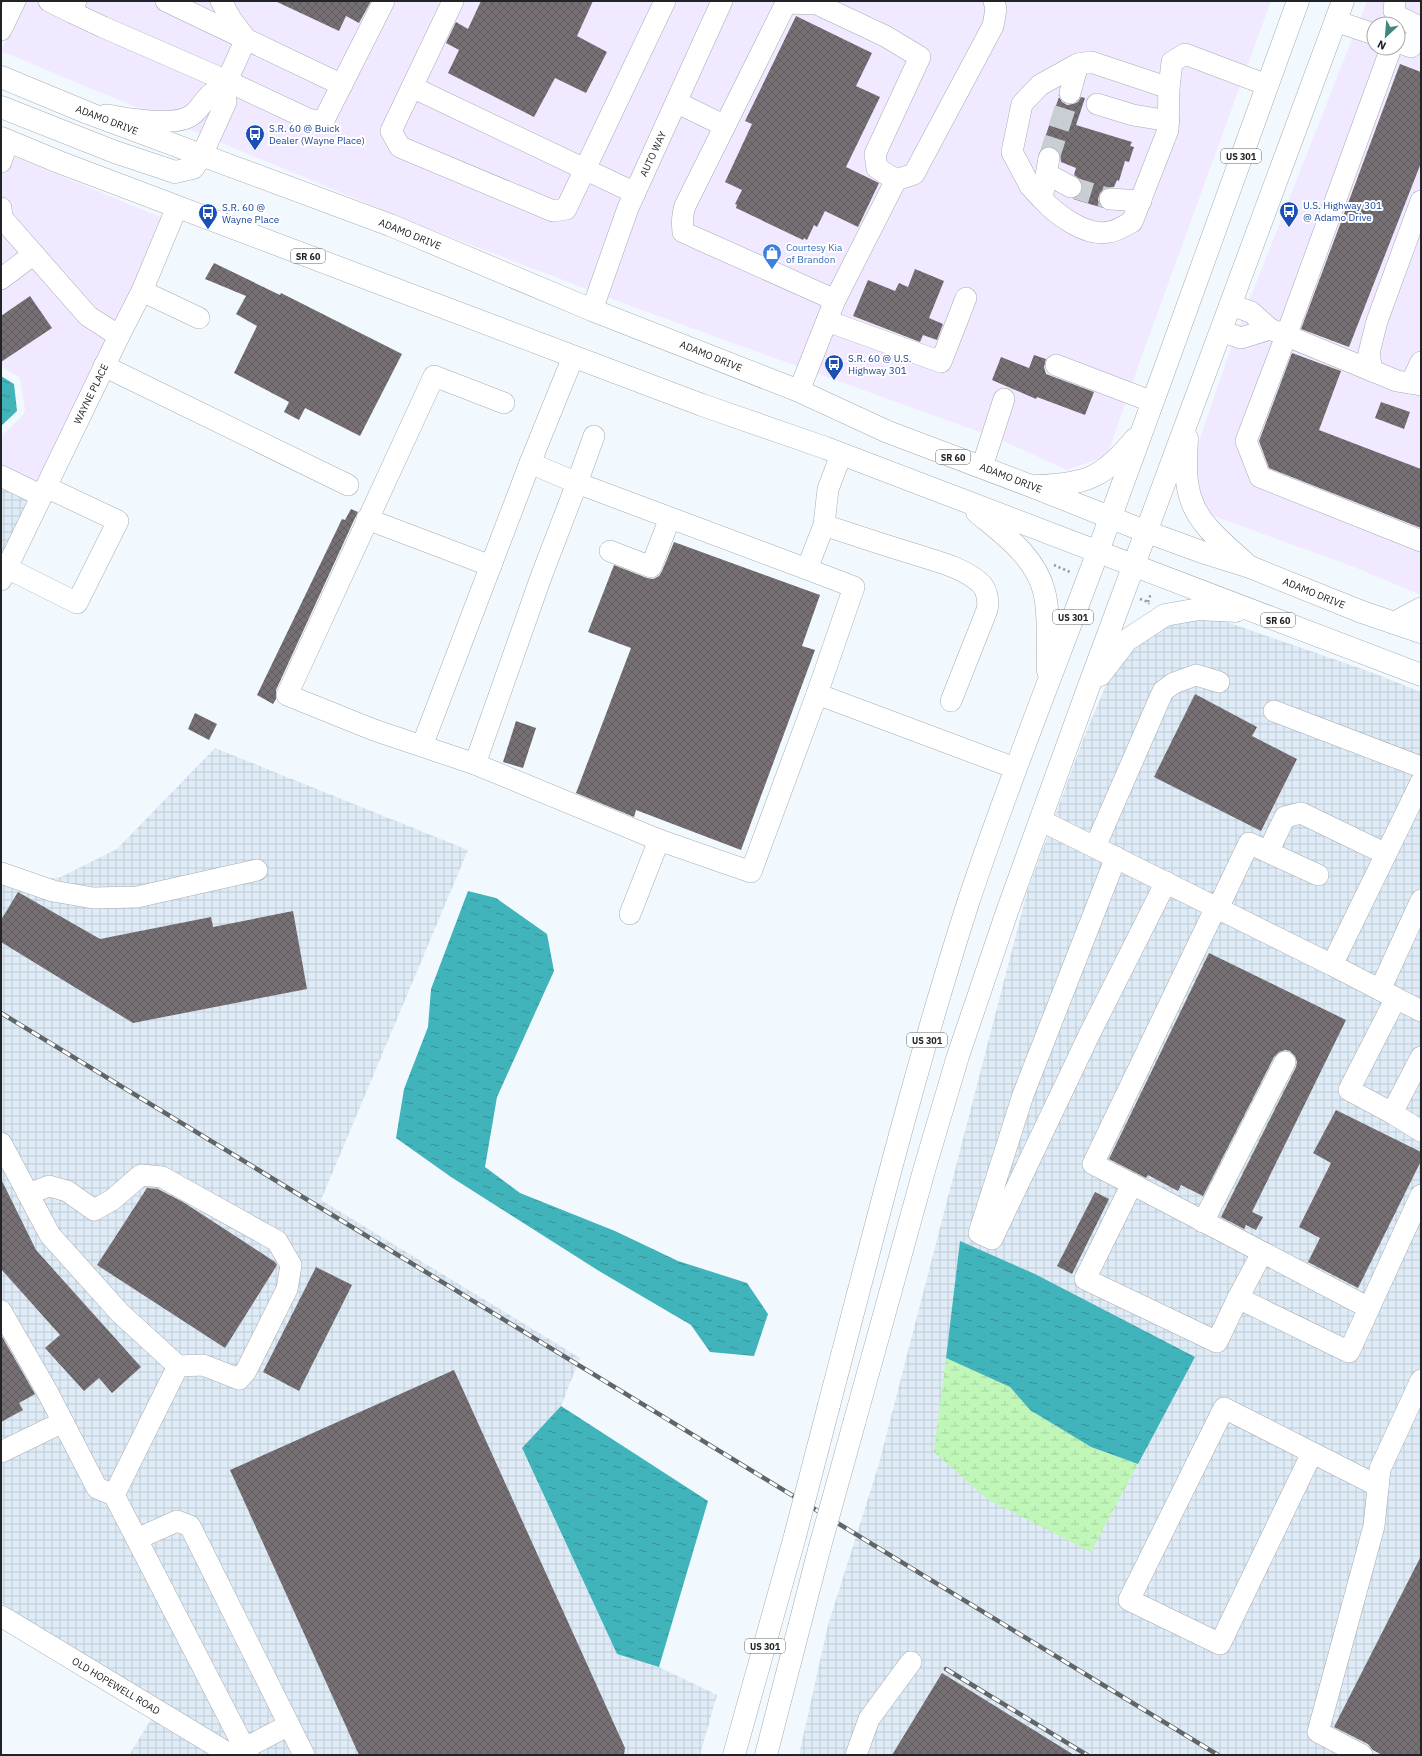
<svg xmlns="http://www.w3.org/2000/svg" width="1422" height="1756" font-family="'IBM Plex Sans',sans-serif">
<defs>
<pattern id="industrial-grid" width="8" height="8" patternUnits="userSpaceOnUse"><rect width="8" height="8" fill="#dfecf7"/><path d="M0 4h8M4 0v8" fill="none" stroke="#bfcad4"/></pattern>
<pattern id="wetland-marsh" width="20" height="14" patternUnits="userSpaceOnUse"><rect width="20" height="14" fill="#c0f6b8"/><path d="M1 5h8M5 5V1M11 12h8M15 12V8" fill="none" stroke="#a5d39e"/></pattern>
<pattern id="water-ripples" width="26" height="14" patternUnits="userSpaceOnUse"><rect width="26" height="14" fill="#41b3ba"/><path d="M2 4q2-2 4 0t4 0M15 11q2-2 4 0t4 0" fill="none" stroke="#369197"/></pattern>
<pattern id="building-cross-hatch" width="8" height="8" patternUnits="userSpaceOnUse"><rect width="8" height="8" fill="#767074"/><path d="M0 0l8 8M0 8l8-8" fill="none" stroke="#605c5f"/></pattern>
</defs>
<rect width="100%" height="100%" fill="#f2f9fe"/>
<g fill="#f1e9ff" fill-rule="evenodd">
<polygon points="25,1 1271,1 1140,361 1107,456 1067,470 999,439 639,309 414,223 1,51"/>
<path d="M1367 1H1421V595L1354 567 1211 515 1199 496 1196 474V450L1233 342ZM1374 24H1398V48H1374Z"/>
<polygon points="1,151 163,218 134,287 39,482 1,465 1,434 6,432 24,414 25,409 20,378 1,366"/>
</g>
<g fill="url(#industrial-grid)" fill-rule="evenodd">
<polygon points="1,465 39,482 1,560"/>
<path d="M1198 619 1221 620 1368 671 1421 692V1755H799L828 1625 878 1467 1027 892 1084 737 1109 678 1133 647 1167 624ZM960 1242 1035 1274 1194 1357 1091 1552 935 1451Z"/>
<polygon points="215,748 468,850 321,1200 580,1358 561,1406 522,1449 617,1654 659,1667 717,1695 700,1755 250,1755 1,1603 1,867 39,880 61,877 117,849"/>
<polygon points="152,1718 212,1755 129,1755"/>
</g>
<polygon fill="url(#wetland-marsh)" points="946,1358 1010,1387 1030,1410 1091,1447 1138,1464 1091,1552 987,1499 934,1452"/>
<g fill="url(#water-ripples)">
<polygon points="1,376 14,384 17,411 1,426"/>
<polygon points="468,891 496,898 547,934 554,971 497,1097 485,1167 520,1193 615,1231 678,1261 747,1283 768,1314 754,1356 710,1352 691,1325 599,1271 451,1177 396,1138 404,1089 428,1027 431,989"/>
<polygon points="960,1241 1035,1274 1195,1357 1138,1464 1091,1447 1030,1410 1010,1387 946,1358"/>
<polygon points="561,1406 708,1501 659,1667 617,1654 522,1448"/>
</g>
<g fill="url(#building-cross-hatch)">
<polygon points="275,1 371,1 359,23 346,16 339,31"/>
<polygon points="481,1 593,1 577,36 607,52 586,93 555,78 534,117 448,73 459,50 446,43 456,22 468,29"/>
<polygon points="796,16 872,53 856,86 880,97 846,167 879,183 858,227 825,211 817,227 814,225 807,240 804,238 803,240 736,208 737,205 735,204 742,190 725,182 752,124 745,121"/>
<polygon points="1400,64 1421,72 1421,163 1349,347 1301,329"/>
<polygon points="1059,97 1062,102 1067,105 1073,104 1078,102 1081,97 1085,98 1076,125 1132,142 1130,146 1134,147 1129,162 1125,161 1119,181 1117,180 1114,187 1105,188 1100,193 1098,199 1099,204 1103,208 1073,199 1081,193 1083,187 1081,180 1074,175 1076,168 1061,162 1060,154 1056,149 1051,146 1041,149"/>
<polygon points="214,263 280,295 281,293 402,354 360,436 305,408 299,420 284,412 289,402 234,373 257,326 236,314 246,296 205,279"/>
<polygon points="915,269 944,281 929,318 943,324 937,340 923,335 920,342 853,316 868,280 895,291 899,283 908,287"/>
<polygon points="30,296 52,328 1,362 1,316"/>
<polygon points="1292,353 1341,371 1319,430 1421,469 1421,528 1269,468 1259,441"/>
<polygon points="1034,355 1046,359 1044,367 1046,374 1094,392 1085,415 1037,397 1036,399 992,380 1001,357 1029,368"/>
<polygon points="1381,402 1410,412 1404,429 1375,418"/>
<polygon points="351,509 358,512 355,518 276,690 276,699 273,704 257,695 342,519 345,520"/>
<polygon points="674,542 820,595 802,646 815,650 741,850 636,810 634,817 576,793 631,648 588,632 614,565 647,578 653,579 659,576 662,571"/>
<polygon points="1195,694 1257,727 1252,736 1297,759 1261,831 1154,777"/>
<polygon points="195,713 217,724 209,740 188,729"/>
<polygon points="516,721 536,728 523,768 503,762"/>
<polygon points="18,892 100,939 211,917 213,927 293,911 307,989 133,1023 1,942 1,920"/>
<polygon points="1209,953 1346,1020 1252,1212 1263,1217 1256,1230 1246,1225 1244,1229 1221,1217 1296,1067 1297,1062 1295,1056 1290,1051 1285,1050 1279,1052 1274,1057 1203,1196 1181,1185 1178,1191 1148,1175 1146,1178 1109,1159"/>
<polygon points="1336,1110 1421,1152 1421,1161 1358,1288 1308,1262 1320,1238 1299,1227 1331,1163 1313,1153"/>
<polygon points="1,1179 36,1250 141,1367 112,1393 99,1378 84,1391 45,1348 60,1335 1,1269"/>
<polygon points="147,1188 158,1189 183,1202 275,1262 277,1265 225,1348 97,1265"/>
<polygon points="1095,1192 1109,1199 1072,1274 1057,1266"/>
<polygon points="316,1267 352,1285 299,1391 263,1372"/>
<polygon points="1,1335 35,1394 19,1403 23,1410 1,1422"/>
<polygon points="454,1370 625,1748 624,1755 359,1755 230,1470"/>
<polygon points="1421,1556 1421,1755 1382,1755 1373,1750 1368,1744 1334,1727"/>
<polygon points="942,1673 1074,1755 892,1755"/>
</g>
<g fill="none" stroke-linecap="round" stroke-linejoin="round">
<g stroke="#c8ced3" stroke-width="21" stroke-dasharray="21 10" stroke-linecap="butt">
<polyline points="1049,158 1070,93"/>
<polyline points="1071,187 1110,199"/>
</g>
<g stroke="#a6acb2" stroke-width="22">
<g id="minor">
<polyline points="49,1 71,12"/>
<polyline points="76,1 71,12 103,27 227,81 308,119 318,121 325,118 384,1"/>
<polyline points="166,1 342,85"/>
<polyline points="453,1 412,87 635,193"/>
<path d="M787 1 685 206C682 215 682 223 683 232L835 300"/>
<polyline points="1395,1 1394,11 1399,17 1420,27"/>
<polyline points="786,3 817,4 885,36 920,57 875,154 877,168 896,180"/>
<polyline points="1335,21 1374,34"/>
<polyline points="1,30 15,1"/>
<polyline points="1398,42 1411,47 1421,27"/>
<polyline points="1391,48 1286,336 1246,441 1260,477 1421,541"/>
<polyline points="412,87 391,131 400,147 553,211 566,209 665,1"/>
<polyline points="1070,93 1078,64 1091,62 1169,88"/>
<polyline points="676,102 725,126"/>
<polyline points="1097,104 1133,115 1169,121"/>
<path d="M106 115C127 118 174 128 192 115 199 110 202 103 208 97 211 92 219 90 224 87"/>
<polyline points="202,155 226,102 224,87 246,39 231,19 221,1"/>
<path d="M1049 158 1042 199C1057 215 1086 237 1109 232 1117 231 1125 225 1132 222L1168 130 1169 88 1172 62 1185 54 1267 85"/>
<polyline points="1,162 8,141"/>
<polyline points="1047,174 1071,187"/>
<polyline points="1042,199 1030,186 1012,152 1022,104 1040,85 1078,64"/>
<polyline points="1110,199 1141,201"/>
<polyline points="1,208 2,218 88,316 119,336"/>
<polyline points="1,279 34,254"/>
<polyline points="142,291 199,318"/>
<polyline points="1231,305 1251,312 1270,329 1397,381 1421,385"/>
<polyline points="592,310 628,208 722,1"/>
<polyline points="827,321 941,362 966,298"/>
<polyline points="1221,331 1241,338 1270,329"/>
<polyline points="1056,365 1153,402"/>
<polyline points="104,366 348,485"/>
<polyline points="1372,371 1369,353 1377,321 1421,201"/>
<polyline points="1411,383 1421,362"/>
<polyline points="799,391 835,300 896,180 914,174 993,26 996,9 994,1"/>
<polyline points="504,403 434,376 287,695 374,730 475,764 659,840"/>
<polyline points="594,436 577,483 807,569"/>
<polyline points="982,467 1004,399"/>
<polyline points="1,476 42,496"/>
<polyline points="367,519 491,566"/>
<path d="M824 525C854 535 884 545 914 554 935 561 962 567 979 582 987 588 989 601 987 610L951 701"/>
<polyline points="610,551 651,567 670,518"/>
<polyline points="7,568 77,603 118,521 46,487"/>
<polyline points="1,580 119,336 142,291 177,207"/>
<polyline points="1393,623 1421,608"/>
<polyline points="817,694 854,587 807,569 824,525 828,489 841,455"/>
<polyline points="1274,711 1421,767"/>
<polyline points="422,746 530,463"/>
<polyline points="475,764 541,577 577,483 530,463 573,357"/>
<polyline points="1040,820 1332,965 1421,782"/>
<polyline points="1095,847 1163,691 1174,683 1196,675 1219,682"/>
<polyline points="1268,852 1318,875"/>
<polyline points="1116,857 1023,1095 979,1233 992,1239 1090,1033 1166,882"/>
<polyline points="1,873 53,891 93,898 137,897 257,870"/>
<polyline points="1218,908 1249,843 1268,852 1285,817 1301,813 1386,854"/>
<polyline points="630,914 659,840 751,872 817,694 1015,768"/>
<polyline points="1332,965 1421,1011"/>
<polyline points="1380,990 1421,900"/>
<polyline points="1421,1057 1392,1113 1421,1131"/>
<polyline points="1392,1113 1349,1090 1396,998"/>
<polyline points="1,1143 50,1235 120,1313 178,1366"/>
<polyline points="1132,1184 1093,1164 1216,907"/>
<polyline points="28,1194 49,1186 67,1191 94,1210 112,1200 141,1175 162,1177 277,1241 291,1265 287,1289 246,1371 239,1379 203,1365 178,1366 114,1495"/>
<polyline points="1203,1222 1285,1062"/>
<polyline points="1238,1298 1262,1253"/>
<polyline points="1369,1308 1132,1184 1085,1279 1217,1342 1238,1298 1349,1352 1421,1195"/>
<polyline points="1,1311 48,1393 97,1488 114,1495 248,1755"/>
<polyline points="1,1452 63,1422"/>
<path d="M1312 1453 1220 1644 1129 1600 1224 1408C1275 1434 1327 1460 1378 1486"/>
<polyline points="137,1539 177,1521 190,1526 304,1755"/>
<polyline points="1,1616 231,1755"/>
<polyline points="245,1748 289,1725"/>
<polyline points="856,1755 869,1719 911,1662"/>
<polyline points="1362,1755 1318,1732 1374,1526 1380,1469 1421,1380"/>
</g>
</g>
<g stroke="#a6acb2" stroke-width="23">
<g id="major">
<polyline points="1,77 88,113 390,225 592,310 799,391 888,432 1031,486 1147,532 1202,552 1250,567 1362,612 1421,632"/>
<polyline points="1,107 115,152 175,172 193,168 202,155"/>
<polyline points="1,138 59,162 702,405 826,448 1421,675"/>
<path d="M1187 438C1186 458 1184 482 1192 502 1201 527 1227 546 1246 564"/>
<path d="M1037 486C1087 484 1103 478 1135 439"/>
<path d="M977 512C1003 534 1035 556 1044 591 1050 613 1047 648 1048 671"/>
<polyline points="1100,675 1127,640 1165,615 1199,609 1236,611"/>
<path d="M829 1405C873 1237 915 1068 968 903 1007 785 1054 670 1097 554 1165 370 1231 185 1298 1"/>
<polyline points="855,1420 925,1167 958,1056 1008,909 1086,694 1343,1"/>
<polyline points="734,1755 795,1536"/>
<polyline points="766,1755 819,1550"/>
</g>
</g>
<g stroke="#91969a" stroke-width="2.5" stroke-dasharray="2 3" stroke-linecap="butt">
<polyline points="1054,565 1070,572"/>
<polyline points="1140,599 1148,602 1149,604"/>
<polyline points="1148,602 1151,593"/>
</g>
<use href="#minor" stroke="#fff" stroke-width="21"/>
<use href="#major" stroke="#fff" stroke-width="22"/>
<g stroke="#606567" stroke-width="4.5">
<g id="rail">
<polyline points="1,1013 1218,1755"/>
<polyline points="946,1669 1087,1755"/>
</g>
</g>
<use href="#rail" stroke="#fff" stroke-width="3" stroke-dasharray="9" stroke-linecap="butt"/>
<g stroke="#a6acb2" stroke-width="23" stroke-linecap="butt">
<g id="major-bridge">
<polyline points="795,1536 829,1405"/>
<polyline points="819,1550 855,1420"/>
</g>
</g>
<use href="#major-bridge" stroke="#fff" stroke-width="22"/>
</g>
<defs>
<g id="bus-pin" transform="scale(1)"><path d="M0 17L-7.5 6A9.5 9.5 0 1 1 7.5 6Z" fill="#1a4fb4" stroke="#fff"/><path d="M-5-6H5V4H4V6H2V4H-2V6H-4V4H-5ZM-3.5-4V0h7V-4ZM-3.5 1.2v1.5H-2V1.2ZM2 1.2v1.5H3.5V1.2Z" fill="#fff"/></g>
<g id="shop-pin" transform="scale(1)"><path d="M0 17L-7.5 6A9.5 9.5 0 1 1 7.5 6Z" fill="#3f7fe0" stroke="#fff"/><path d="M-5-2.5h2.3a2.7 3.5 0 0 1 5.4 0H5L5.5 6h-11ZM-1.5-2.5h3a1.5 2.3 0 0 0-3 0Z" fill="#fff"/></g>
</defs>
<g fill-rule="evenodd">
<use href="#bus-pin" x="255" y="134"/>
<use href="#bus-pin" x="1289" y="211"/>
<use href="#bus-pin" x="208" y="213"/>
<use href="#shop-pin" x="772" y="253"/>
<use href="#bus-pin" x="834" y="364"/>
</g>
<g text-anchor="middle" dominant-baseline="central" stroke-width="4" stroke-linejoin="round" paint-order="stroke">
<g fill="#fff" stroke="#646667" stroke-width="1">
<rect x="1221" y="149" width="40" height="14" rx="3"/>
<rect x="291" y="249" width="34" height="14" rx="3"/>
<rect x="936" y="450" width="34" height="14" rx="3"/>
<rect x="1053" y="610" width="40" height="14" rx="3"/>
<rect x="1261" y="613" width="34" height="14" rx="3"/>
<rect x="907" y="1033" width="40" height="14" rx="3"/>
<rect x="745" y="1639" width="40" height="14" rx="3"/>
</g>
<g font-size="9" font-weight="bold" fill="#212426">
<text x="1241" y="156">US 301</text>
<text x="308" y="256">SR 60</text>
<text x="953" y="457">SR 60</text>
<text x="1073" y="617">US 301</text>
<text x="1278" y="620">SR 60</text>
<text x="927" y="1040">US 301</text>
<text x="765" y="1646">US 301</text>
</g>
<g font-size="10" fill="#212426" stroke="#fff">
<text transform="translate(107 120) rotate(21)">ADAMO DRIVE</text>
<text transform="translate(653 154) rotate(-65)">AUTO WAY</text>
<text transform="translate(410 234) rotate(22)">ADAMO DRIVE</text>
<text transform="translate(711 356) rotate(22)">ADAMO DRIVE</text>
<text transform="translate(91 394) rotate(-64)">WAYNE PLACE</text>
<text transform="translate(1011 478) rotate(21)">ADAMO DRIVE</text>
<text transform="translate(1314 593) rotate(22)">ADAMO DRIVE</text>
<text transform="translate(116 1686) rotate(31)">OLD HOPEWELL ROAD</text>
</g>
<g font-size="10" fill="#164399" stroke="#fff" text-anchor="start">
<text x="269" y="128">S.R. 60 @ Buick<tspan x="269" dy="12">Dealer (Wayne Place)</tspan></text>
<text x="1303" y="205">U.S. Highway 301<tspan x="1303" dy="12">@ Adamo Drive</tspan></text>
<text x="222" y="207">S.R. 60 @<tspan x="222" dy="12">Wayne Place</tspan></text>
<text x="848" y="358">S.R. 60 @ U.S.<tspan x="848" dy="12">Highway 301</tspan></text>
</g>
<g font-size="10" fill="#366cbe" stroke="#fff" text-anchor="start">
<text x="786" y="247">Courtesy Kia<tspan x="786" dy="12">of Brandon</tspan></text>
</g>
</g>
<rect width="1422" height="1756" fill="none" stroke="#212426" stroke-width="4"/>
<g transform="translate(1386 36) rotate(206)"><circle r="19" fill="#ffffff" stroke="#a6a7a8"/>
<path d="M0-3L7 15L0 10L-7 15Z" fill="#42887e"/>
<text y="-6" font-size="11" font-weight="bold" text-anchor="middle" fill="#212426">N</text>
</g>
</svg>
